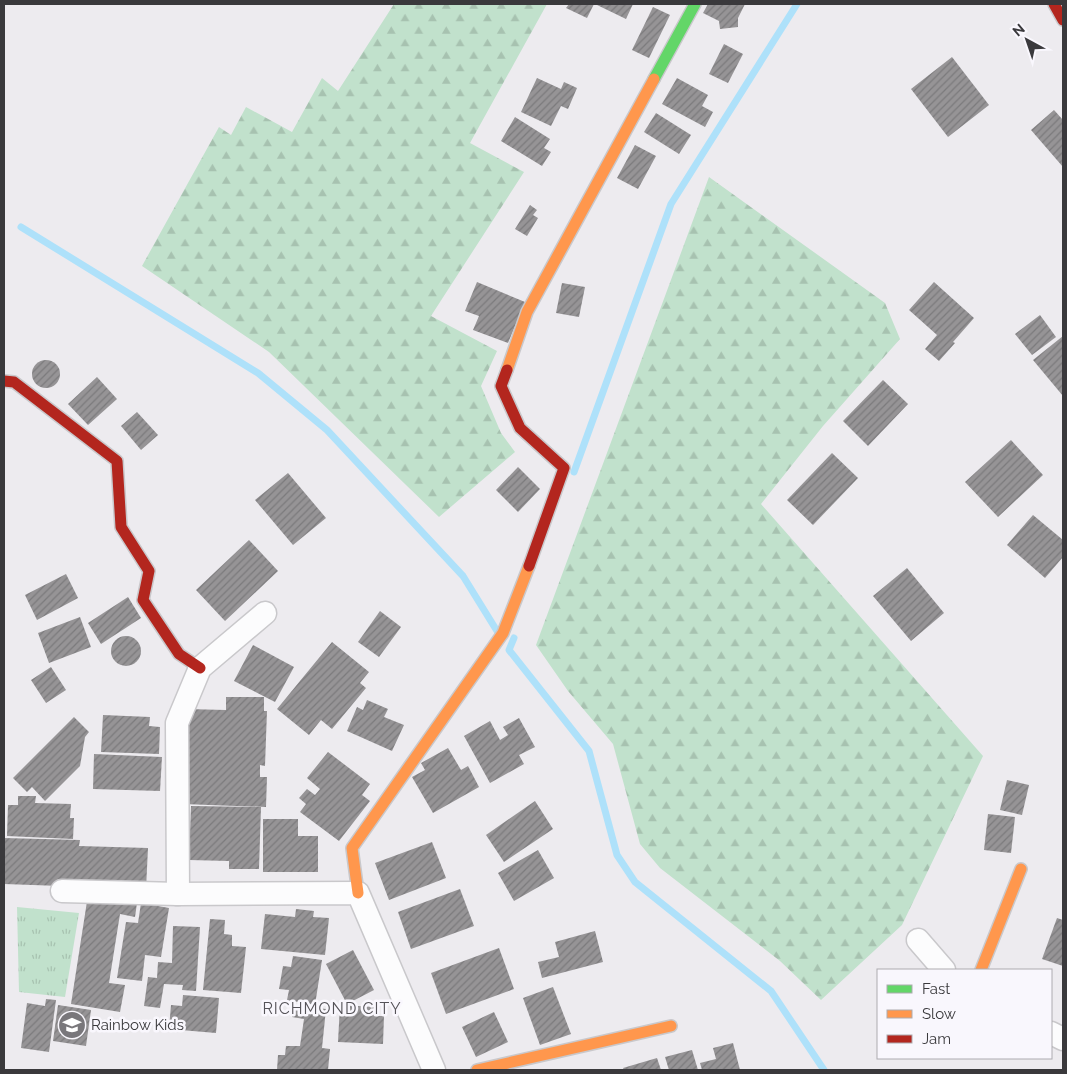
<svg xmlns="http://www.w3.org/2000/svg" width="1067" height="1074" font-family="Raleway,sans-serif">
<defs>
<pattern id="grass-tufts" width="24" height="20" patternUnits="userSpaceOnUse" patternTransform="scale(1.25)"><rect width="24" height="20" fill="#c1e1cc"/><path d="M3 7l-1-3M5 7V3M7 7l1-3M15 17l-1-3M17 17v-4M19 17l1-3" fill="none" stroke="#a7c2b0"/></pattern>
<pattern id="forest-firs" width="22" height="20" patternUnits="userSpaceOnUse" patternTransform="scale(1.25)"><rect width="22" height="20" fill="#c1e1cc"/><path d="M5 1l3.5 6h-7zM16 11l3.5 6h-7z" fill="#a7c2b0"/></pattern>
<pattern id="building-hatch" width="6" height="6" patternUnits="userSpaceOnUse" patternTransform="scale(1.25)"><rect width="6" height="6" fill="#969496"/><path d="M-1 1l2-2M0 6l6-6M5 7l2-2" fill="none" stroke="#7b7a7c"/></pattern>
</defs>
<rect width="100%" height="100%" fill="#edebef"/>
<polygon fill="url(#grass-tufts)" points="17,907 79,913 65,997 19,992"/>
<g fill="url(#forest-firs)">
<polygon points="394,4 547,4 470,143 524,172 431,316 497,351 481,386 501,433 515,452 439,517 269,352 142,266 219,127 231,135 246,107 292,132 322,78 338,91"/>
<polygon points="709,177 885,303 900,339 823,426 761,504 983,756 902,925 821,1000 780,961 660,868 640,844 613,744 568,691 536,645"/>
</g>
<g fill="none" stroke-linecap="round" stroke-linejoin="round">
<g stroke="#aee1fa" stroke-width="7">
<polyline points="21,227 258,373 327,430 463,576 497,631"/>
<polyline points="574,472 671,204 797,4"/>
<polyline points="514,638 509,650 589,751 617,855 635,882 771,991 824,1070"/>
</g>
</g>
<g fill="url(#building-hatch)">
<polygon points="569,4 594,4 587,18 566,8"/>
<polygon points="595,4 633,4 626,19"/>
<polygon points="708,4 745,4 738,18 738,27 720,29 719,21 703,13"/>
<polygon points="653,7 670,15 649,58 632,50"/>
<polygon points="724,44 743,54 728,83 709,74"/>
<polygon points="952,57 989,105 948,137 911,89"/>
<polygon points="537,78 561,89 564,82 577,88 568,109 561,106 551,126 521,112"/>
<polygon points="677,78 708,95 702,106 713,112 705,127 662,104"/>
<polygon points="1054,110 1063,120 1063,167 1031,130"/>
<polygon points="656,113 691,135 679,154 644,132"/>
<polygon points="515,117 550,139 544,148 551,152 542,166 501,141"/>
<polygon points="635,145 656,156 638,189 617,178"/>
<polygon points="530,205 537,210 533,215 538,218 527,236 515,229"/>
<polygon points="477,282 525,302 508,343 473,330 479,316 465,311"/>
<polygon points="934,282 974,318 953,342 955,343 939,361 925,349 937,335 909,310"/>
<polygon points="562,283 585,287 579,317 556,313"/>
<polygon points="1040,315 1056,337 1032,355 1015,334"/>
<polygon points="1063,336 1063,396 1033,360"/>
<circle cx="46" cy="374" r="14"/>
<polygon points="97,377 117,399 88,425 68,404"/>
<polygon points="883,380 908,404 868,446 843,421"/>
<polygon points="137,412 158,435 141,450 121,426"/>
<polygon points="1011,440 1043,475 998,517 965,482"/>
<polygon points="832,453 858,478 813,525 787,500"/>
<polygon points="518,467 540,489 518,512 496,490"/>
<polygon points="288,473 326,518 293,545 255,500"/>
<polygon points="1033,515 1063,540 1063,557 1045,578 1007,545"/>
<polygon points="249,540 278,571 225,621 196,590"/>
<polygon points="907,568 944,613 911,641 873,596"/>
<polygon points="66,574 78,598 37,620 25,595"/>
<polygon points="128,597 141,618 101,644 88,623"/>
<polygon points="380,611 401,627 379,657 358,642"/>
<polygon points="80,617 91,647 49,663 38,633"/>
<circle cx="126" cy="651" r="15"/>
<polygon points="332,642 369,672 360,683 366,688 332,729 321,720 309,735 277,709"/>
<polygon points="253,645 294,667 275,702 234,681"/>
<polygon points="51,667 66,690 46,703 31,680"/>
<polygon points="226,697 264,697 264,711 267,711 265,766 260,765 260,777 267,777 266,807 183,804 186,709 226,710"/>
<polygon points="367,700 388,709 384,717 404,725 392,751 347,731 357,707 363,710"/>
<polygon points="103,715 150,717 149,726 160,727 159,754 101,752"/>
<polygon points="74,717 89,732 85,737 80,766 45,801 32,787 27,792 13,778"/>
<polygon points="519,718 535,747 519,755 524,764 490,783 464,736 490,721 500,740 508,735 503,727"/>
<polygon points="448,748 461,770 468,766 479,787 433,813 412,777 425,770 421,763"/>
<polygon points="328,752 370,784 362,795 370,801 339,841 300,812 306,804 299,798 307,789 315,795 320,789 307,778"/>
<polygon points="94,754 162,757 160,791 93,789"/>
<polygon points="1007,780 1029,785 1022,815 1000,810"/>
<polygon points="18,796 36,796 35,803 71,804 70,818 74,818 73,839 7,836 8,805 18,805"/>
<polygon points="535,801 553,829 504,862 486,835"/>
<polygon points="191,806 261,807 259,869 229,869 229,861 189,860"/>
<polygon points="988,814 1015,817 1011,853 984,850"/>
<polygon points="263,819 298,819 298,836 318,836 318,872 263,872"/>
<polygon points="4,838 80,840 79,846 148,848 146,889 4,884"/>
<polygon points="432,842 446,878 389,900 375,863"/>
<polygon points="538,850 554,878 514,901 498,873"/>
<polygon points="460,889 474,926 411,949 398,912"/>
<polygon points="88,895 137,903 135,917 120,914 109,983 125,985 120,1012 71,1004"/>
<polygon points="141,903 169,908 161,957 145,955 142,981 117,978 126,922 138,923"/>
<polygon points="296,909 314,911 313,917 329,918 325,955 261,949 265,914 295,917"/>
<polygon points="1057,918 1063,920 1063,966 1042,959"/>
<polygon points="210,919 225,920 224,934 232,935 232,946 246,947 241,993 203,990"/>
<polygon points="173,926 200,927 196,991 182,990 183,985 164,984 160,1008 144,1006 148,977 157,978 158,962 172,963"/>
<polygon points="595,931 603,962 542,978 538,962 559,957 555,942"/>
<polygon points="499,948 514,989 446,1014 431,973"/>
<polygon points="353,950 374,990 347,1004 326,964"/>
<polygon points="293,956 322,960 315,1005 287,1000 289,990 279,989 283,966 291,967"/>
<polygon points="553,987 571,1034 540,1045 523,998"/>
<polygon points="183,995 219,998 216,1033 169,1029 171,1005 182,1006"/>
<polygon points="46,999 56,1000 49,1052 21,1048 27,1003 45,1006"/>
<polygon points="58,1005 91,1010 86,1046 53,1041"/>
<polygon points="293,1005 326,1009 322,1048 330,1049 328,1070 277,1070 278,1055 285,1055 286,1046 300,1046 304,1019 292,1017"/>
<polygon points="340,1005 374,1007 374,1016 384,1016 383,1044 338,1042"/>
<polygon points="494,1012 508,1042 476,1057 462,1027"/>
<polygon points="733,1043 740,1070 702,1070 700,1063 716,1059 713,1048"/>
<polygon points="692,1050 698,1070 669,1070 665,1057"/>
<polygon points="657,1058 661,1070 624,1070 623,1068"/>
</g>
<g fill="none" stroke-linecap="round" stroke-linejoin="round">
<g stroke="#c9c8cb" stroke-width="25">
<g id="street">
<polyline points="62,891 178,894 358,893 434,1070"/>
<polyline points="178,894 177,723 200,668 265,613"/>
<polyline points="918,940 944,970"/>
<polyline points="1051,1033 1063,1039"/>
</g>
</g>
<g stroke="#c9c8cb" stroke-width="14">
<polyline id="fast" points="654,79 695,4"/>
</g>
<g stroke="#c9c8cb" stroke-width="14">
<g id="slow">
<polyline points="507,370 527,312 654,79"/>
<polyline points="358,893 352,848 503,633 529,566"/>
<polyline points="981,970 1021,869"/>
<polyline points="477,1070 671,1026"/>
</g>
</g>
<g stroke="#c9c8cb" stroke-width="14">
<g id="jam">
<polyline points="1054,4 1063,20"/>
<polyline points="507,370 501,386 520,428 564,468 529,566"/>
<polyline points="4,381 14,382 117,461 121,527 149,571 143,600 179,654 200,668"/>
</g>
</g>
<use href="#street" stroke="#fcfcfd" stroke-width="22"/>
<use href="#fast" stroke="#63d668" stroke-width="11"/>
<use href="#slow" stroke="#ff974d" stroke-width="11"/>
<use href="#jam" stroke="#b3261e" stroke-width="11"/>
</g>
<defs>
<g id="school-disc" transform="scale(1.4375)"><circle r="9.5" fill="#79777b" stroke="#f9f7fd"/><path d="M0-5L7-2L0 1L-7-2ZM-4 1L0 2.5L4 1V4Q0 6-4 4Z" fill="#fff"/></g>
</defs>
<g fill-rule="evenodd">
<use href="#school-disc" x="72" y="1025"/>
</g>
<g text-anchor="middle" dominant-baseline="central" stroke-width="5" stroke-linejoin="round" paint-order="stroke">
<g font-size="15" fill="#3a393c" stroke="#f9f7fd" text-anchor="start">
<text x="91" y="1025">Rainbow Kids</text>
</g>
<g font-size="16" letter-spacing="1" fill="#555358" stroke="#f9f7fd">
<text x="332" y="1008">RICHMOND CITY</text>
</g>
</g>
<rect width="1067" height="1074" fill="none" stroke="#3a393c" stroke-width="10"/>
<rect x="877" y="969" width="175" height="90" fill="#f9f7fd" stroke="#adabb0"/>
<rect x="887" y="985" width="25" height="8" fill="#63d668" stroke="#adabb0"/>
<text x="922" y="994" font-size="15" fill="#3a393c">Fast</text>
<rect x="887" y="1010" width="25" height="8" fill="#ff974d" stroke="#adabb0"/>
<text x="922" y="1019" font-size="15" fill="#3a393c">Slow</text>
<rect x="887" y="1035" width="25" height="8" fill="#b3261e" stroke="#adabb0"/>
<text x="922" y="1044" font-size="15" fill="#3a393c">Jam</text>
<g transform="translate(1027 40) rotate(320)" stroke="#f9f7fd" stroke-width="4" paint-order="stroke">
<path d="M0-4L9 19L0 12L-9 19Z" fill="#3a393c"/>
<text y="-8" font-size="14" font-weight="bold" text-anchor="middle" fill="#3a393c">N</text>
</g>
</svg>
